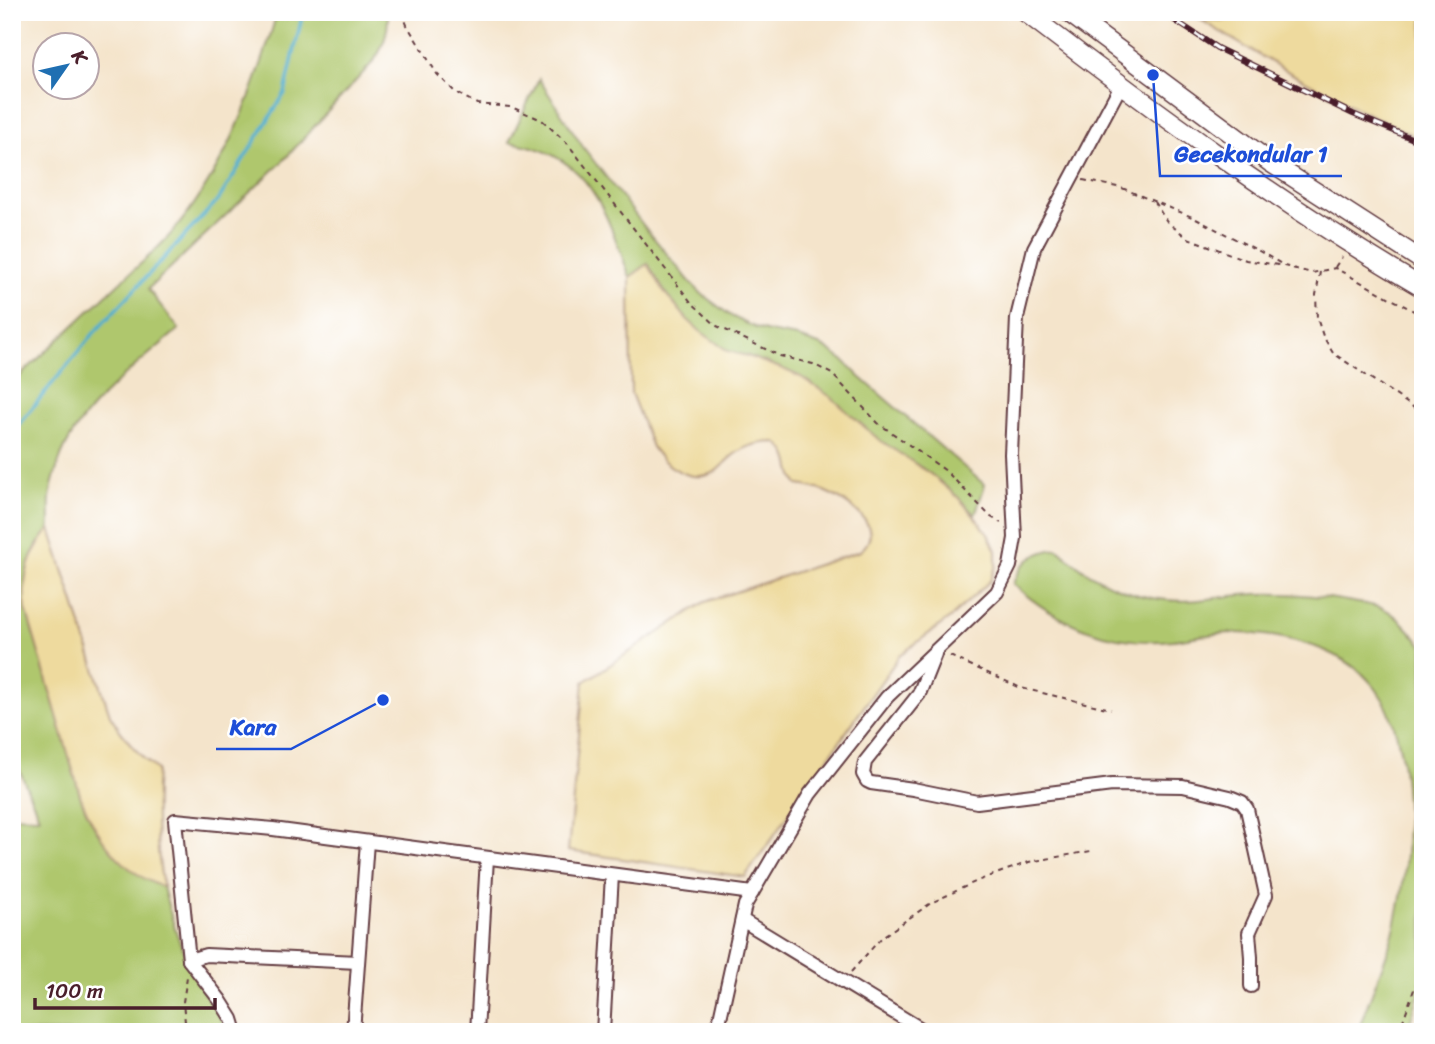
<svg xmlns="http://www.w3.org/2000/svg" width="1435" height="1044" font-family="Sriracha,sans-serif">
<rect width="100%" height="100%" fill="#fff"/>
<filter id="ink" filterUnits="userSpaceOnUse"><feTurbulence type="fractalNoise" baseFrequency=".0143" numOctaves="2"/><feDisplacementMap in="SourceGraphic" scale="14" xChannelSelector="R" yChannelSelector="G"/><feConvolveMatrix kernelMatrix="1 2 1 2 8 2 1 2 1" color-interpolation-filters="sRGB"/></filter>
<filter id="wash" filterUnits="userSpaceOnUse"><feTurbulence type="fractalNoise" baseFrequency=".00686" numOctaves="4" result="noise"/><feDisplacementMap in="SourceGraphic" scale="28" xChannelSelector="R" yChannelSelector="G"/><feGaussianBlur stdDeviation="1.57" result="paint"/><feColorMatrix in="noise" values="0 0 0 0 0 0 0 0 0 0 0 0 0 0 0 0 0 1.4 0 .05"/><feComposite in="paint" operator="in"/></filter>
<g filter="url(#wash)">
<rect width="100%" height="100%" fill="#f4e4cb"/>
<g fill="#afc76d" stroke="#7c734c" stroke-width="2">
<path d="M277 12H388C389 31 384 46 374 61L283 161 148 289 179 329C136 366 78 407 59 462 55 474 51 486 50 498 49 506 51 524 49 530 46 536 39 541 36 547 24 567 24 586 26 609L81 798C94 832 109 852 139 873 147 879 154 884 163 887 172 921 182 954 199 985 208 1001 220 1015 228 1032H12V816L39 817 12 752V385L22 374C54 344 87 313 119 283 139 265 159 249 176 228 227 166 256 88 277 12Z"/>
<path d="M539 79 583 147 647 230 691 283 703 295 731 316 756 328 769 332 797 337 824 347 843 360 860 377 985 485 975 515C961 501 948 487 932 475 914 462 895 452 878 439 853 419 831 395 803 379 786 370 766 362 748 356 741 354 733 354 727 351 693 334 666 297 648 264L630 277C604 210 591 153 509 142Z"/>
<path d="M1058 549C1089 578 1125 596 1167 600 1192 603 1216 597 1241 595 1278 592 1316 595 1353 602 1363 604 1375 605 1384 609 1397 614 1414 635 1423 646V981L1407 1032H1358C1370 993 1389 957 1397 917 1407 874 1409 830 1405 786 1399 718 1382 669 1313 646 1288 638 1262 633 1235 633 1214 633 1194 637 1173 640 1113 647 1057 624 1013 584 1020 562 1036 551 1058 549Z"/>
</g>
<g fill="#eeda9e" stroke="#9c7c64" stroke-width="2">
<path d="M1255 12H1423V140C1346 105 1273 65 1201 20H1225Z"/>
<path d="M648 264 665 293 687 319 700 331 728 351 747 356 783 369 801 377 831 397 877 438 933 476 960 499 988 533 996 551V566L990 581 950 618 900 655 745 877 568 851 584 682 705 602 860 551C889 528 846 500 826 492 817 488 807 486 798 485 786 469 796 457 776 442 759 442 743 446 730 458 724 463 720 469 713 473 690 484 664 465 652 447L631 393 630 277Z"/>
<path d="M50 529 110 715C123 737 137 754 157 770 154 810 156 848 163 887 123 873 96 837 81 798L26 609C21 578 29 552 50 529Z"/>
</g>
<g fill="none" stroke-linecap="round" stroke-linejoin="round">
<polyline stroke="#4fadcd" stroke-width="3.5" points="12,444 19,424 94,333 219,199 285,93 303,12"/>
</g>
</g>
<g filter="url(#ink)">
<g fill="none" stroke-linecap="round" stroke-linejoin="round">
<g stroke="#643d43" stroke-width="16">
<g id="minor">
<polyline points="935,654 919,694 865,762 863,774 867,781 871,783 913,789 977,802 1112,785 1183,786 1230,797 1242,802 1247,809 1266,895 1249,933 1251,957 1251,986"/>
<polyline points="742,920 926,1032"/>
<polyline points="189,960 206,955 358,962"/>
<polyline points="236,1032 232,1019 220,1000 189,960 175,820 273,829 752,893"/>
<polyline points="353,1032 367,842"/>
<polyline points="477,1032 487,858"/>
<polyline points="603,1032 612,875"/>
<polyline points="717,1032 745,905 810,794 887,697 997,592 1010,566 1015,538 1011,454 1017,318 1034,248 1121,85"/>
</g>
</g>
<g stroke="#643d43" stroke-width="21">
<g id="highway">
<path d="M1025 12C1153 110 1283 206 1423 288"/>
<polyline points="1068,12 1271,163 1423,261"/>
</g>
</g>
<g stroke="#643d43" stroke-width="2" stroke-dasharray="5 5" stroke-linecap="butt">
<polyline points="402,12 407,25 437,74 455,92 477,104 511,107 542,120 567,143 691,302 717,326 780,356 813,364 832,374 878,423 946,471 991,517 1001,523"/>
<polyline points="1083,180 1122,188 1192,217 1259,251 1283,265"/>
<polyline points="1154,202 1168,223 1188,238 1246,260 1284,266 1312,273 1335,268 1423,316"/>
<polyline points="1335,267 1342,257"/>
<polyline points="1320,272 1316,295 1317,318 1323,336 1333,353 1416,409 1423,416"/>
<polyline points="950,656 1021,688 1111,709"/>
<polyline points="851,972 882,937 931,903 977,881 1029,862 1091,851"/>
<polyline points="186,1032 183,1002 187,977"/>
<polyline points="1399,1032 1423,964"/>
</g>
<use href="#minor" stroke="#fff" stroke-width="12"/>
<use href="#highway" stroke="#fff" stroke-width="18"/>
<g stroke="#4a1f2b" stroke-width="6">
<polyline id="rail" points="1162,12 1217,48 1353,114 1423,143"/>
</g>
<use href="#rail" stroke="#fff" stroke-width="3.5" stroke-dasharray="10" stroke-linecap="butt"/>
</g>
</g>
<path fill="none" stroke="#1d4ed8" stroke-width="2.5" d="M1153 75L1160 176H1342M383 700L291 749H216"/>
<g fill="#1d4ed8" stroke="#fff" stroke-width="2.5">
<circle cx="1153" cy="75" r="7"/>
<circle cx="383" cy="700" r="7"/>
</g>
<g font-size="23" text-anchor="middle" font-weight="bold" fill="#1d4ed8" stroke="#fff" stroke-width="5" stroke-linejoin="round" paint-order="stroke">
<text x="1251" y="162">Gecekondular 1</text>
<text x="253" y="735">Kara</text>
</g>
<rect width="1435" height="1044" fill="none" stroke="#fff" stroke-width="42"/>
<g transform="translate(66 66) rotate(56)"><circle r="33" fill="#ffffff" stroke="#b7a5aa" stroke-width="2"/>
<path d="M0-5L12 26L0 18L-12 26Z" fill="#1f6fb2"/>
<text y="-10" font-size="19" font-weight="bold" text-anchor="middle" fill="#4a1f2b">K</text>
</g>
<path d="M35 998v10h180v-10" fill="none" stroke="#4a1f2b" stroke-width="3.5"/>
<text x="46" y="998" font-size="21" fill="#4a1f2b" stroke="#ffffff" stroke-width="5" paint-order="stroke">100 m</text>
</svg>
